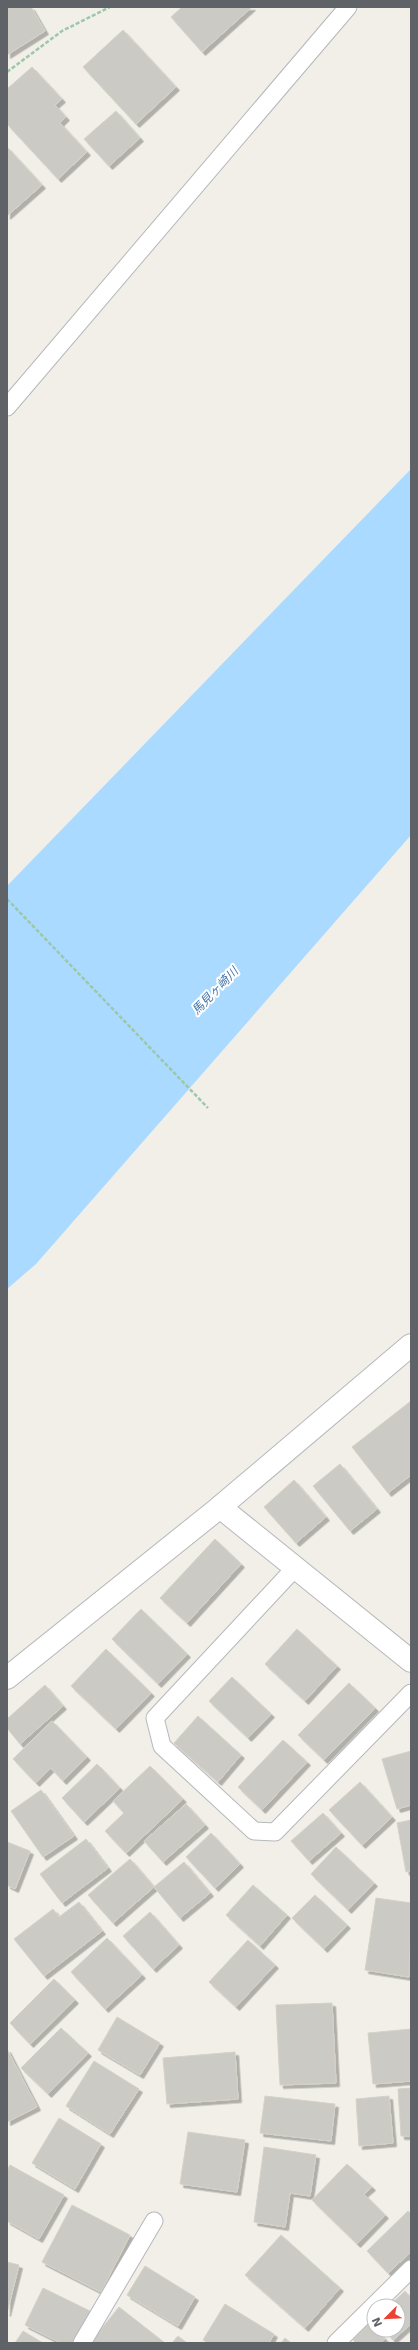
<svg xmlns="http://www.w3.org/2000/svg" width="418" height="2350" font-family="'DejaVu Sans','Noto Sans JP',sans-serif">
<defs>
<filter id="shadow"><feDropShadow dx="3.5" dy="3.5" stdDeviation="0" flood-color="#0004"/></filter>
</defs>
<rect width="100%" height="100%" fill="#f1efe8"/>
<polygon fill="#aadaff" points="411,469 411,835 36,1264 7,1289 7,886"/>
<g fill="#cccac5" stroke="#d6d1c6" filter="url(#shadow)">
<polygon points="7,7 31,7 45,31 7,55"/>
<polygon points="182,7 252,7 202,52 171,17"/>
<polygon points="123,30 176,87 136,124 83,67"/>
<polygon points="32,67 62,99 55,105 66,117 60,123 87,152 58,179 7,124 7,89"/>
<polygon points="116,111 140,138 109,166 84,139"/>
<polygon points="7,147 42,185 7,216"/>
<polygon points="411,1401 411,1475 388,1493 352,1447"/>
<polygon points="340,1464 377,1509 350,1531 313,1486"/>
<polygon points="294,1480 326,1517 296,1543 264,1507"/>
<polygon points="215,1539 241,1564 187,1623 160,1598"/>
<polygon points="141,1609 187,1654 158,1684 112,1639"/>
<polygon points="297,1629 337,1666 305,1701 265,1664"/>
<polygon points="106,1649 151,1693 116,1729 71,1686"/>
<polygon points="232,1677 271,1714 248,1738 209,1701"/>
<polygon points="349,1683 375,1708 324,1760 298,1735"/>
<polygon points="45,1685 63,1706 20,1744 7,1728 7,1719"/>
<polygon points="198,1716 241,1755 218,1782 174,1743"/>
<polygon points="52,1721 87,1757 63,1781 51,1768 36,1783 13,1759"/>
<polygon points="283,1740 307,1762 262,1810 238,1787"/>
<polygon points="411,1751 411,1805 397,1809 382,1759"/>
<polygon points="97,1764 120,1788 84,1822 62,1798"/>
<polygon points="150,1766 183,1799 126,1853 105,1831 124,1813 113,1801"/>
<polygon points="360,1782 392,1817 362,1845 329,1810"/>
<polygon points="41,1790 74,1836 43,1857 11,1811"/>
<polygon points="186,1804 205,1825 163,1862 144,1841"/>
<polygon points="323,1813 341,1833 309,1861 291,1841"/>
<polygon points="411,1820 411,1871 406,1872 397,1823"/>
<polygon points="211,1833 240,1864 215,1888 186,1857"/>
<polygon points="86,1839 108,1868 62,1903 40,1874"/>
<polygon points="7,1842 30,1851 15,1889 7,1885"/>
<polygon points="336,1847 374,1883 348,1910 311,1874"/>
<polygon points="130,1859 154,1887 113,1923 88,1895"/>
<polygon points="184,1862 210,1893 180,1918 154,1887"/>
<polygon points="253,1885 287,1915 260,1946 226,1915"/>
<polygon points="315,1895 347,1925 324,1949 292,1918"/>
<polygon points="376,1898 411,1903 409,1977 365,1970"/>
<polygon points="79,1902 102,1931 44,1976 14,1939 53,1909 59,1917"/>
<polygon points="150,1912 179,1945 153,1969 123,1936"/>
<polygon points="107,1938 142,1975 105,2009 71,1972"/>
<polygon points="248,1940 275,1965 236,2007 209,1982"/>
<polygon points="54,1979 75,2000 30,2044 10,2023"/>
<polygon points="332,2003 336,2083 280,2085 276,2005"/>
<polygon points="117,2017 160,2043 140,2075 98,2050"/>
<polygon points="61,2028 88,2053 48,2094 21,2068"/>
<polygon points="411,2029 411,2081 373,2084 368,2033"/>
<polygon points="7,2049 37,2107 7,2122"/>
<polygon points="235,2052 238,2099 167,2104 163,2058"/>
<polygon points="94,2061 139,2089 110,2134 66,2106"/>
<polygon points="411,2088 411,2136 401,2136 398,2089"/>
<polygon points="265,2096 335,2104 331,2141 260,2133"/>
<polygon points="389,2096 393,2143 359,2146 356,2099"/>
<polygon points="59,2118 101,2144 75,2189 32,2163"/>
<polygon points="188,2132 245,2140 237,2192 180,2184"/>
<polygon points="264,2147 316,2155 310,2196 290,2193 285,2227 254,2222"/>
<polygon points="347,2164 372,2187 364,2194 385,2215 357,2244 312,2200"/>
<polygon points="10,2165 64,2195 39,2239 7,2221 7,2171"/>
<polygon points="72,2205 130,2235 101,2292 42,2262"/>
<polygon points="408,2211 411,2214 411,2252 388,2273 367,2251"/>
<polygon points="281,2235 340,2288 305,2328 245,2275"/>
<polygon points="7,2262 19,2265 7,2313"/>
<polygon points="145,2266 195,2297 178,2326 127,2295"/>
<polygon points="43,2288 90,2311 74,2343 61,2343 25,2325"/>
<polygon points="405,2291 411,2298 411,2324 393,2340 384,2330 398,2330 398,2306 389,2306"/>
<polygon points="225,2304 274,2334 269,2343 208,2343 203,2340"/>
<polygon points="119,2307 165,2343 90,2343"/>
<polygon points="370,2323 374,2330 377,2330 385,2339 381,2343 356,2343 353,2340"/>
<polygon points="23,2331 43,2343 15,2343"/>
<polygon points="178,2336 187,2343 172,2343"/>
<polygon points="285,2338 291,2343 281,2343"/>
</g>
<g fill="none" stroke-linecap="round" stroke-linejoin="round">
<g stroke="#b5b8bc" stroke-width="19">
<g id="service">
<polyline points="7,407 348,7"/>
<polyline points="294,1569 155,1718 162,1746 254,1831 275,1832 411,1693"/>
<polyline points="82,2343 154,2221"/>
<polyline points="336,2343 411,2269"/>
</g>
</g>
<g stroke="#b5b8bc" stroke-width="24">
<g id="minor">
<polyline points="220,1507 411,1661"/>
<polyline points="7,1678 220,1507 411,1345"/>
</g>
</g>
<g stroke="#9cc7a9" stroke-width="2.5" stroke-dasharray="4 2" stroke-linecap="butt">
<polyline points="7,72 62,31 110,7"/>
<polyline points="7,899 208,1108"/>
</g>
<use href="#service" stroke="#fff" stroke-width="17"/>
<use href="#minor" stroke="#fff" stroke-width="22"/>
</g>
<g text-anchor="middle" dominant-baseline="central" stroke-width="4" stroke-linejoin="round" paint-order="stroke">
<g font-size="12" font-style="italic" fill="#4174aa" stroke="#fff">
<text transform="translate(215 991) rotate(-46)">馬見ヶ崎川</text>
</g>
</g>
<rect width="418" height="2350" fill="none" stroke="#5f6368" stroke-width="16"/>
<g transform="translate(386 2318) rotate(246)"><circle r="19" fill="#ffffff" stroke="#bfc1c3"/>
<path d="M0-3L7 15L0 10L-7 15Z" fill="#ea4335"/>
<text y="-6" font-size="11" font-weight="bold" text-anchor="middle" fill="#5f6368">N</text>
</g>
</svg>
